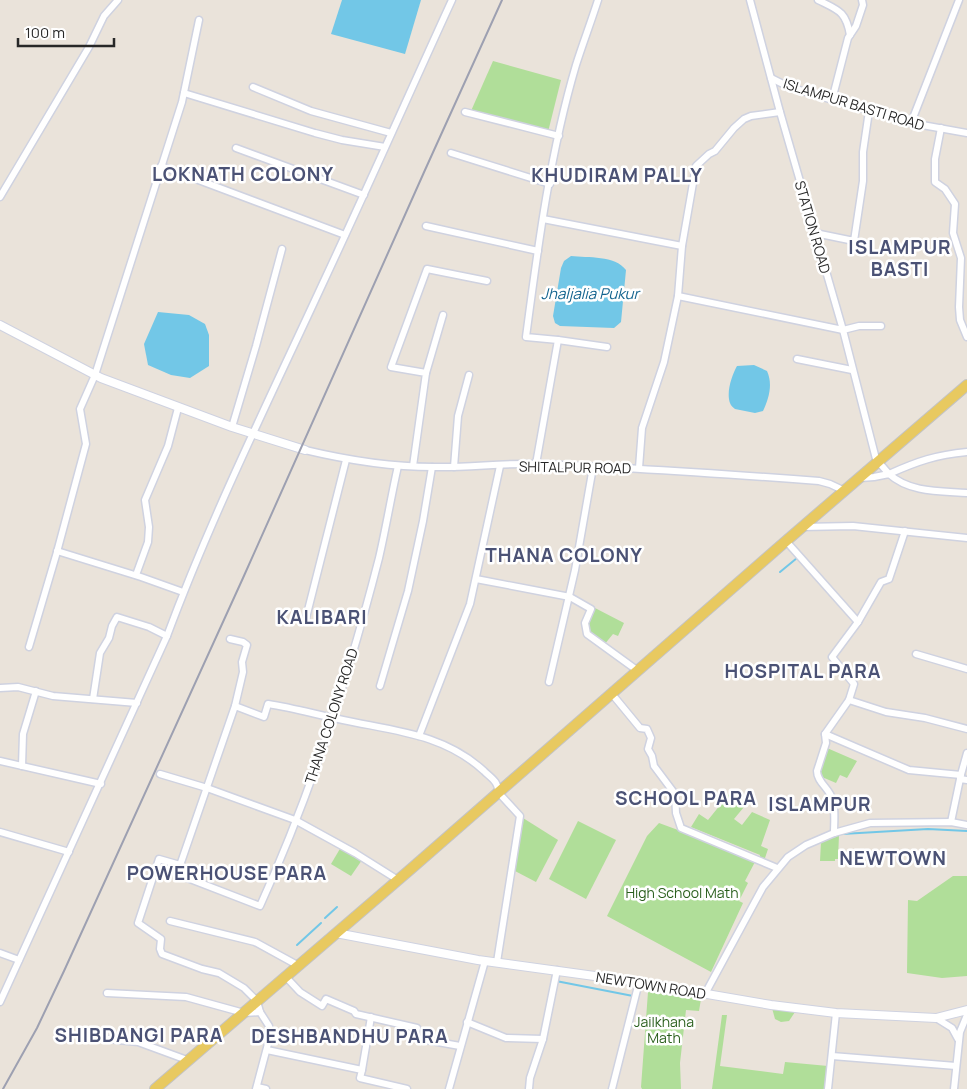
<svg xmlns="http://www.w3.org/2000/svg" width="967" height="1089" font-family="Manrope,sans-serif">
<rect width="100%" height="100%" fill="#eae3da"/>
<g fill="#b0de99">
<polygon points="493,61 561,80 548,132 471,111"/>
<polygon points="595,608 624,623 618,636 613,634 604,645 588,633 587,623"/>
<polygon points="827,748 857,761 847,778 840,775 836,783 822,777 819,774"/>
<polygon points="729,794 744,807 734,819 742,825 752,812 770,820 761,846 768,849 764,861 759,859 760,855 691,827 699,814 708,820"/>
<polygon points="523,818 558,840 536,882 515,871"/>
<polygon points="578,821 616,840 586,899 549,879"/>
<polygon points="659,823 678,830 679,828 756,860 745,881 748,883 739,901 743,903 711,972 607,916 647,836"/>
<polygon points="839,835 838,859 835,859 835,861 820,861 821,842"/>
<polygon points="341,847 362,860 351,876 331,864"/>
<polygon points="953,876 967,876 967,976 942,978 907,973 908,900 917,901"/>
<polygon points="648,992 701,999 699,1011 686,1010 680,1063 681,1089 642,1089 641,1087"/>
<polygon points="772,1008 795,1012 789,1021 781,1022 775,1019"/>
<polygon points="722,1015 727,1015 720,1066 783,1074 785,1062 828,1066 826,1089 712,1089"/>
</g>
<g fill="#72c7e7">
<polygon points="342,0 421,0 405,54 331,34"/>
<path d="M571 256C588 258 615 255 626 270L621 322 614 328 560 326 555 323 553 316 561 268 564 261Z"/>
<polygon points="158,312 189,315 205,324 209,335 209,366 190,378 171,375 148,365 144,344"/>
<path d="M754 365 767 371C773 384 769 398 763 411L755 413 735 409C733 407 731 406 730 403 726 392 732 375 737 366Z"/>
</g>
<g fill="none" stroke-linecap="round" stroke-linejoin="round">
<g stroke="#72c7e7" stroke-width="2">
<polyline points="780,572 797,558"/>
<polyline points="842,834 928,829 967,831"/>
<polyline points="325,918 337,907"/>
<polyline points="297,945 321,923"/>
<polyline points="556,981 633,996"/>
</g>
<g stroke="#cfd2e0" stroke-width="9">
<g id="minor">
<path d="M750 0 780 112 843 330 876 459 889 474C918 461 936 455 967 452"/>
<path d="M818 0C838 10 846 11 850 35"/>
<polyline points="771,78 789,87 911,123 967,133"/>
<polyline points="253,87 311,111 391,133"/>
<polyline points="184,93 315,133 342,140 385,147"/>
<polyline points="832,100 848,38 856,26 863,5 862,0"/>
<polyline points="465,112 559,136"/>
<polyline points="911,123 959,0"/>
<polyline points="941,128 935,159 935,182 945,189 955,204 953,233 961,258 959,307 960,320 967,337"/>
<polyline points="236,148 364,195"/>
<polyline points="451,153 550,184"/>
<polyline points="161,166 345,235"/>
<polyline points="0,197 89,47 104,16 118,0"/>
<polyline points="543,219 682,246"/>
<polyline points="426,226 538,251"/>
<polyline points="815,233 854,241 863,181 863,152 869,111"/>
<polyline points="678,296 843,330 859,326 881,326"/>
<polyline points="558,340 607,347"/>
<polyline points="797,359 852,370"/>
<polyline points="426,373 443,315"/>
<polyline points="232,427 256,346 282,249"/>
<path d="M305 450C347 460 389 467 433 467 467 468 501 463 535 464 630 467 725 474 819 481L830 484 845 491"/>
<path d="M536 464 558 340 526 337C538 246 550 153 576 65 583 43 591 22 598 0"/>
<path d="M398 466C391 497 386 528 379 558 349 675 310 796 260 906L177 874 235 706 264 717 268 704C294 708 318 715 343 720 395 731 444 734 484 771 491 778 499 782 498 792L520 816 497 962"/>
<polyline points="413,466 426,373 391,367 427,269 487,281"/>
<polyline points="454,467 458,416 469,375"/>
<polyline points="639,468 642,428 664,362 678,296 682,246 696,166 709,154 715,151 734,128 744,119 751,116 780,112"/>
<path d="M860 478 874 477 889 474C910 493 941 491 967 493"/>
<polyline points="802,527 853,526 967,538"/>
<path d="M786 541 858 622 832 657 854 684 849 700 825 734 826 743 817 771C817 781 827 787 831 796 836 806 834 822 834 833"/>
<polyline points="57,551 141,577 183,592"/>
<polyline points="136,575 148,542 149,527 145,500 168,446 178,408"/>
<polyline points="476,579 570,597 591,609 585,623 587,634 638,671"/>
<polyline points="306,618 346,460"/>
<polyline points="858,622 881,582 889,579 905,531"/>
<polyline points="230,639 243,642 247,645 242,662 243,672 235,706"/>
<polyline points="29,647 57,552 86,444 80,409 95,375 182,102 199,20"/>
<polyline points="916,654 967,669"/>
<polyline points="549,682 575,570 593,467"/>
<polyline points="380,686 408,591 423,521 432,467"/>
<polyline points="0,688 18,687 53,696 137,703"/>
<polyline points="612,694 640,728 647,729 651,738 648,749 652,756 654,766 675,794 676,813 681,828 777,868"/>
<polyline points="93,699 100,653 109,638 112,626 117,617 149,627 167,636"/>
<polyline points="849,700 886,712 925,718 967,729"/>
<polyline points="825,734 909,770 961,775"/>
<polyline points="419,736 470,604 500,466"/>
<polyline points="0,761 101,784"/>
<polyline points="22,766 23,734 36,691"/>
<polyline points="160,774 207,788 295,820 355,853 398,880"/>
<polyline points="960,778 967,753"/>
<polyline points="951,822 960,779 967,780"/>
<polyline points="0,832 69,852"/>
<polyline points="180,865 159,859 138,923 161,939 160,949 162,954 202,969 219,973 244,988 257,1001 260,1012 269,1026 269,1040 256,1089"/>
<polyline points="170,921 255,942 299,966"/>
<polyline points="0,953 19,960"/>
<polyline points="286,977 300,992 322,1006 326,999 354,1011 356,1014 417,1028 415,1038 460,1046"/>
<polyline points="107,993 186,997 244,1013 260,1012"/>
<polyline points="705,994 763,887 788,857 806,845 834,833 870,823 951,822 967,825"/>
<path d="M0 1002 167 636C212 515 269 400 323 283 367 189 409 94 452 0"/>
<polyline points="936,1018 952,1028 958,1039"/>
<polyline points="467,1022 506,1038 543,1039"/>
<polyline points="98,1038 138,1042 187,1060"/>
<polyline points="267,1050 362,1070 360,1078 407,1089"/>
<polyline points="832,1056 956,1066"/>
<polyline points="362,1070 371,1017"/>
<polyline points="257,1087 266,1089"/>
<polyline points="449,1089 485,961"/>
<polyline points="529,1089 530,1078 543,1039 557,970"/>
<polyline points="612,1089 639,982"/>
<polyline points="828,1089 836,1013"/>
<polyline points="954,1089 960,1032 967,1015"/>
</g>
</g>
<g stroke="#cfd2e0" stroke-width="10">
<g id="tertiary">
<polyline points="0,325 101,378 232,427 305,450"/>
<polyline points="336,933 478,960 631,981 771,1005 836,1013 936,1018 967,1010"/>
</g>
</g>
<g stroke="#c3c3c3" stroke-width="12">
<polyline id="primary" points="155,1089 412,868 786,541 967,385"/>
</g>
<use href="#minor" stroke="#fff" stroke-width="6"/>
<use href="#tertiary" stroke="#fff" stroke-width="8"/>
<use href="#primary" stroke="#e8c960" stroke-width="10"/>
<polyline stroke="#9da0b1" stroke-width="2" points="3,1089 37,1028 64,971 243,578 425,170 502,0"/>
</g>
<g text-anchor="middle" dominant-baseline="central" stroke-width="5" stroke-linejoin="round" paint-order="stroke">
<g font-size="14" fill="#282828" stroke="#fff">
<text transform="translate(854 104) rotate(17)">ISLAMPUR BASTI ROAD</text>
<text transform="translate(813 227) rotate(74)">STATION ROAD</text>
<text transform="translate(575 467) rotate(1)">SHITALPUR ROAD</text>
<text transform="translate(331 716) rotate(-72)">THANA COLONY ROAD</text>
<text transform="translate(651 985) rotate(9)">NEWTOWN ROAD</text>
</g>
<g font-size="14" fill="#2a5f1d" stroke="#fff">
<text x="682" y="892">High School Math</text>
<text x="664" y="1021">Jailkhana<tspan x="664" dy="16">Math</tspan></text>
</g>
<g font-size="15" font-style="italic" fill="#14648f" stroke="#fff">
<text x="590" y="293">Jhaljalia Pukur</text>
</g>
<g font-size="19" font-weight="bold" letter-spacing="1" fill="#4b5275" stroke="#fff">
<text x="243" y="174">LOKNATH COLONY</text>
<text x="617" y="175">KHUDIRAM PALLY</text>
<text x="900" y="247">ISLAMPUR<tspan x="900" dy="22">BASTI</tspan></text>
<text x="564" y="555">THANA COLONY</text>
<text x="322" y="617">KALIBARI</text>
<text x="803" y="671">HOSPITAL PARA</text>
<text x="686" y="798">SCHOOL PARA</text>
<text x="820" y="804">ISLAMPUR</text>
<text x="893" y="858">NEWTOWN</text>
<text x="227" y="873">POWERHOUSE PARA</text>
<text x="139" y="1035">SHIBDANGI PARA</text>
<text x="350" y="1036">DESHBANDHU PARA</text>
</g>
</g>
<path d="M18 38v8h96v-8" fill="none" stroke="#282828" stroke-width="2.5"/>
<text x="25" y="38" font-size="15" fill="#282828" stroke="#ffffff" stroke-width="4" paint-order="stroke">100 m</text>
</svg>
